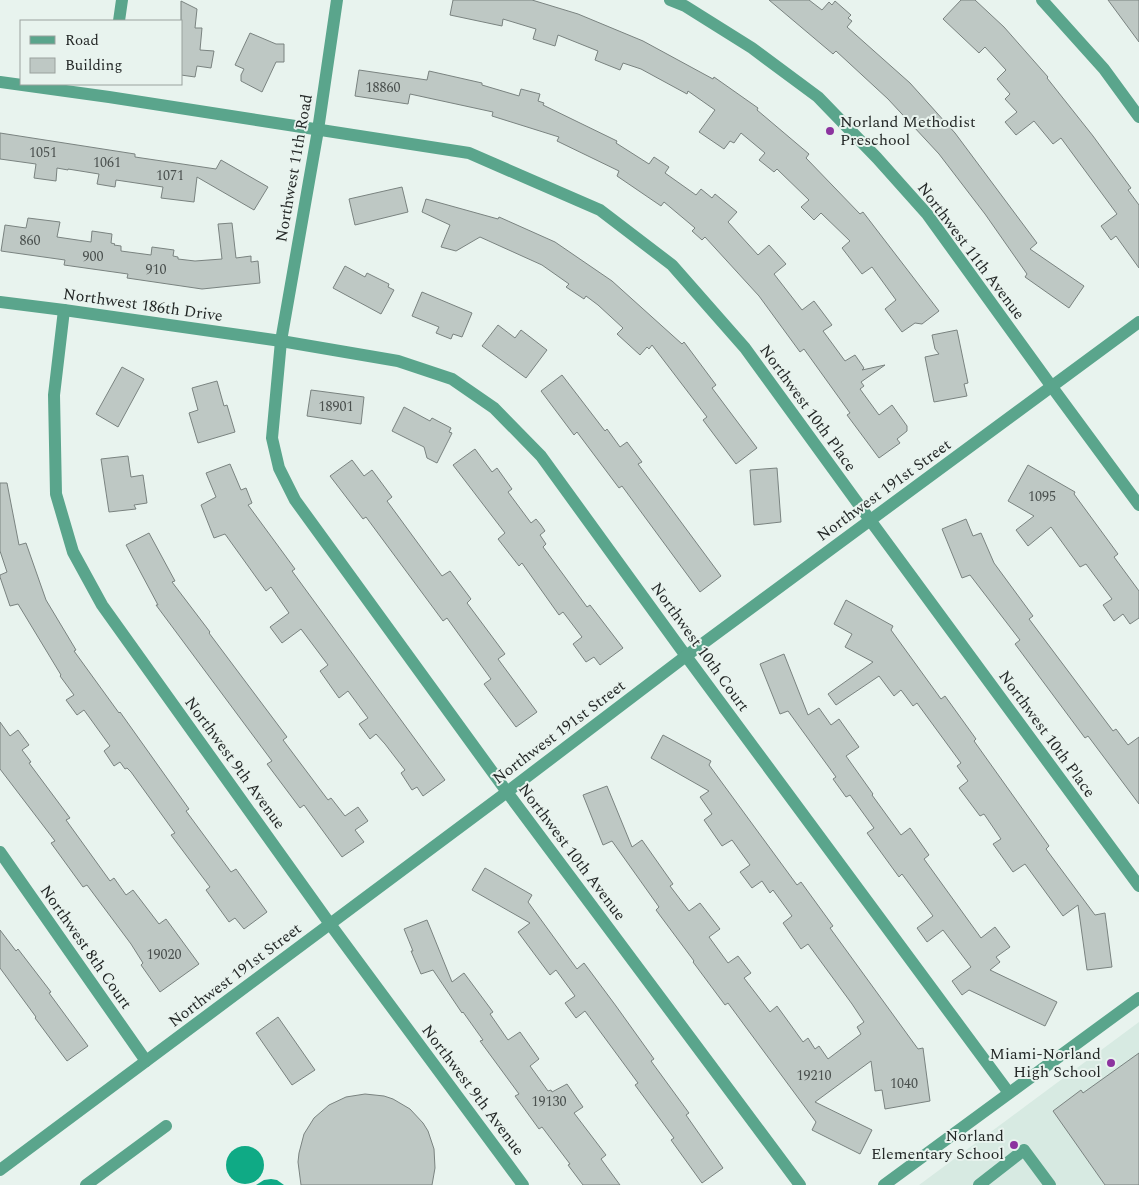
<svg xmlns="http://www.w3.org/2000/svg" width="1139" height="1185" font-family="Spectral,serif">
<rect width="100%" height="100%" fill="#e8f3ee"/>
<polygon fill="#d7eae2" points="1139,1022 1139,1185 919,1185 1027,1105"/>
<g fill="#0faa85">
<circle cx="245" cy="1165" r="19"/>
<polygon points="271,1179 277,1180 284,1185 256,1185 264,1180"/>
</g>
<g fill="#bec8c4" stroke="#7a8380">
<polygon points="453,0 532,0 578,14 643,41 713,79 714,77 758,108 757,110 809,154 806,158 860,214 863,212 939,311 922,324 915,323 902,332 885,309 896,300 872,267 862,274 842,248 850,241 821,213 814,220 801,207 809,200 777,169 774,172 759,160 765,153 741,133 734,143 730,141 724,149 699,132 715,110 688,91 687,94 641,69 623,63 620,70 595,60 598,51 558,35 555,46 533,39 536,29 503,19 502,26 450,15"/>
<polygon points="769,0 809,0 822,10 829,2 832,5 835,1 851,15 848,18 852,21 847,27 910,83 955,133 1037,243 1030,249 1084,286 1069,308 1025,277 1027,274 985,214 939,154 888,99 836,51 833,54"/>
<polygon points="961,0 975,0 1004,27 1048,77 1047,78 1093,136 1131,188 1128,190 1139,205 1139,268 1116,236 1111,240 1101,226 1117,214 1061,138 1053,144 1034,121 1016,135 1005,122 1017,112 1005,99 1010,94 997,79 1006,70 985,47 979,53 943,19"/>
<polygon points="1108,0 1139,0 1139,42"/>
<polygon points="181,1 197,9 195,28 202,28 200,50 214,51 211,68 197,66 195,77 181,75"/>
<polygon points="250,33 276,44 284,44 284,62 276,62 262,92 241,81 241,75 244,69 235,65"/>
<polygon points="359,70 427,80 429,71 482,83 482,85 519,96 521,89 540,94 538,101 544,103 543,105 617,141 616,143 649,164 654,157 669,167 665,173 696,195 701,189 712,198 715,194 737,212 728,222 758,255 769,245 786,264 774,274 802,310 814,301 832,325 823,331 845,361 855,355 864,368 862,370 885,365 861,382 864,386 860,389 879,415 892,405 907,426 907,431 897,439 900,443 879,458 847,415 850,413 804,349 800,352 759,296 705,237 702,240 692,231 695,228 664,202 661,206 617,176 619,171 557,141 559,137 492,116 493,112 410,94 408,104 355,96"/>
<polygon points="0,133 135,154 135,157 216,169 221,160 268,187 254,210 197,177 194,202 161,198 163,187 116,180 115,187 97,184 99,174 68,169 68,170 57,168 56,181 34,178 36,164 0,159"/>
<polygon points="402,187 408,212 355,225 349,199"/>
<polygon points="426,199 498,219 499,217 555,242 612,281 682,344 684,342 716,385 712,388 757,448 736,464 703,420 707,417 652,345 649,349 647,347 640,355 617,334 623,328 598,305 586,296 584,299 566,287 569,284 542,265 480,237 456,251 441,247 450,225 422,212"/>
<polygon points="28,218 60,222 57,237 91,242 92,231 112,234 111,243 115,244 114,245 121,246 121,251 151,255 152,247 174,250 173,256 178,257 178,259 195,261 222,259 218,224 232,223 236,258 251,256 251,262 258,261 260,283 202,289 127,278 128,274 64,265 65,260 1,251 5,225 26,228"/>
<polygon points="345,266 365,277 367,273 389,284 388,287 394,290 381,314 333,288"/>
<polygon points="422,292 472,313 462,337 453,334 451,339 436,333 439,327 412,316"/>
<polygon points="498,325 515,338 521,330 547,350 526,378 482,346"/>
<polygon points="957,330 968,383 964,384 967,396 934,402 925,357 939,354 935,349 932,335"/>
<polygon points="122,367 144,379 118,427 96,414"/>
<polygon points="562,375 605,431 607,429 620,447 627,442 642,462 638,464 721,576 700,592 622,486 619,488 577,432 574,435 541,391"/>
<polygon points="217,381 224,406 227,405 235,432 198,443 189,413 198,410 192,388"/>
<polygon points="311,390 364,397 361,424 307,416"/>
<polygon points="404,407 430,421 432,418 451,428 449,432 452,433 437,463 427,458 424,447 392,431"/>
<polygon points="475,449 492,472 497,468 512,489 508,492 531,523 536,519 541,525 545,531 540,535 546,544 543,547 587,607 590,605 623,648 600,665 594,657 586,662 573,644 582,637 563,612 559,615 522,563 519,566 498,539 505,533 453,465"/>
<polygon points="128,456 131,477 143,475 147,503 134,505 136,509 109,512 101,459"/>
<polygon points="352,460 364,476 372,470 392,497 387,501 442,576 450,571 471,599 467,603 505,654 498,659 537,712 516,727 484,684 491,679 447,618 443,621 366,517 363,519 330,476"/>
<polygon points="230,464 241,490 246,488 252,503 248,505 295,569 292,571 376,686 445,780 423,796 417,787 412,790 401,773 405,770 385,744 376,734 370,739 359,724 368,718 348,691 339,698 320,671 328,665 301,629 282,643 270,627 289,613 271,587 266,591 225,534 214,538 201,505 216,497 206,473"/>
<polygon points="1028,465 1075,492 1074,494 1118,554 1114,557 1139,591 1139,618 1130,624 1123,614 1114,621 1103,605 1112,599 1086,564 1080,567 1051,527 1028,546 1016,530 1034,516 1008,501"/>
<polygon points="777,468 781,522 754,525 750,470"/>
<polygon points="0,483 7,483 19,545 26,543 46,600 76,650 74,651 119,713 120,712 189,809 186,811 231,872 236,869 267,912 244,929 235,918 229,922 206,890 210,887 171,835 175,833 131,772 127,768 125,769 120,762 114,766 104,751 110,746 84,710 77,715 66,700 74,695 60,676 61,675 18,604 10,606 0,577 0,575 7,572 0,551"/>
<polygon points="966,519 973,536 981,533 994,563 1033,616 1029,619 1113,731 1116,729 1128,745 1139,737 1139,804 1088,736 1085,738 1015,644 1020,640 970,575 962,578 942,529"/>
<polygon points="149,533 175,581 172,582 210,632 209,633 287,737 283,740 328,800 331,798 345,816 358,807 368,821 355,830 364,842 342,857 304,805 300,808 267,764 272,761 156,605 158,605 126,545"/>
<polygon points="846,600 893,626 891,630 941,699 945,696 976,739 974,741 1049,846 1046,849 1095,915 1105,913 1112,967 1087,970 1078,905 1063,916 1025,864 1013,872 993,844 1001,839 984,814 980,816 959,788 968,781 957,766 961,763 917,703 913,706 901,690 894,696 879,676 836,705 828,694 873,662 845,647 852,634 834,624"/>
<polygon points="784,654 808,715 819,708 831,725 839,719 859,747 846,756 873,794 872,795 901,835 910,828 929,855 924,859 981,938 995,927 1010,947 996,957 1000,962 990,970 1057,1002 1045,1026 969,990 962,995 952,981 971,967 943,930 927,942 917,928 933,916 902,874 899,877 867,833 874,828 850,795 846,797 833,779 836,777 788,711 780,714 760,664"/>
<polygon points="0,722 10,736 18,730 29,745 22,750 31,762 29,763 70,818 66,820 110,881 114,878 126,895 133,890 159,924 166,919 199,964 160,992 141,965 143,963 131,944 87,885 83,887 51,843 55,841 0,769"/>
<polygon points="663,735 711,761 709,765 797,885 801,882 833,926 830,928 918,1049 923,1048 930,1101 885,1109 882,1090 875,1091 871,1061 815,1102 872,1130 860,1154 812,1130 816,1122 728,1003 725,1005 693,962 694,961 656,910 659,907 612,841 603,845 583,795 607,786 632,847 642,840 673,884 670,886 689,911 700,903 720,929 709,937 728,963 738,956 751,973 744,978 770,1012 777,1006 803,1042 808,1038 815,1049 819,1046 828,1059 861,1034 857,1027 864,1022 852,1004 808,944 801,949 783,923 792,916 773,890 770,893 762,881 752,888 740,872 750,865 732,840 722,846 704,820 712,814 700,797 709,791 651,758"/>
<polygon points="485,868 532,895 528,902 577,969 584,963 616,1006 654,1059 651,1061 689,1113 686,1115 723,1168 702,1183 671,1140 674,1138 635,1085 638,1083 585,1011 576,1018 565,1003 575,996 556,970 550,975 518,932 530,923 472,890"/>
<polygon points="427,920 452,982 464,973 493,1012 490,1014 508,1040 520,1032 539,1059 530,1066 548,1091 551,1090 552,1092 567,1084 583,1107 574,1113 606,1155 601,1159 620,1185 583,1185 568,1165 570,1164 542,1127 539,1129 515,1096 519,1094 480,1041 483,1040 463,1012 462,1013 433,970 421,974 411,951 413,951 404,929"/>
<polygon points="0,930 16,951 18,949 51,992 49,993 88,1046 67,1061 35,1018 36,1017 0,968"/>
<polygon points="278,1017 315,1070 292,1085 256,1033"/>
<polygon points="1139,1053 1139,1185 1105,1185 1053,1111 1081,1090 1083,1093"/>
<polygon points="365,1094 384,1096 393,1099 410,1109 423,1123 428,1131 434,1149 435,1168 432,1185 301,1185 298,1162 299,1153 304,1134 314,1118 329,1105 346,1097"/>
</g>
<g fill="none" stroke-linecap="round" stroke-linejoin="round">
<g stroke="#5aa58c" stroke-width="12">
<polyline points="337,0 318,130 281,341 272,438 279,468 295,500 507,792 800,1185"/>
<polyline points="670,0 685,6 752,48 818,97 877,158 927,214 1052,387 1139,505"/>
<polyline points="1042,0 1104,69 1139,117"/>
<polyline points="119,21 122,0"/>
<polyline points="0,82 109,97 469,153 600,210 672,265 745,348 870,520 1139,886"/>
<polyline points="0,302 64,310 281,341 398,361 452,379 494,408 541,456 686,656 1009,1093"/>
<polyline points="64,310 54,395 56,494 73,552 102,605 330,924 523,1185"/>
<polyline points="0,852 146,1061"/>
<polyline points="0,1170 507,792 686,656 1139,322"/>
<polyline points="86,1185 166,1126"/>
<polyline points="884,1185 1139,998"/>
<polyline points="979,1185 1024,1150 1050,1185"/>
</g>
</g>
<g fill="#8c339f" stroke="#e8f3ee" stroke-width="2">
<circle cx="830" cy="131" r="5"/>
<circle cx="1111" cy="1063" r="5"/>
<circle cx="1014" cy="1145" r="5"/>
</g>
<g text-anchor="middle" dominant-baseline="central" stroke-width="4" stroke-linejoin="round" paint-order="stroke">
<g font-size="14" fill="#4a504e">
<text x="383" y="87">18860</text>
<text x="43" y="152">1051</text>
<text x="107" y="162">1061</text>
<text x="170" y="175">1071</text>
<text x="30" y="240">860</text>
<text x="93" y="256">900</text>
<text x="156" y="269">910</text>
<text x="336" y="406">18901</text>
<text x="1042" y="496">1095</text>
<text x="164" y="954">19020</text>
<text x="814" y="1075">19210</text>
<text x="904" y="1083">1040</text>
<text x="549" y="1101">19130</text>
</g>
<g font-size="16" fill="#242827" stroke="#e8f3ee" text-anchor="end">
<text x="840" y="122" text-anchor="start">Norland Methodist<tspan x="840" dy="18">Preschool</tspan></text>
<text x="1101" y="1054">Miami-Norland<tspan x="1101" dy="18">High School</tspan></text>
<text x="1004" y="1136">Norland<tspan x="1004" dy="18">Elementary School</tspan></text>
</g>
<g font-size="16" fill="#242827" stroke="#e8f3ee">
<text transform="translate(294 168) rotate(-80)">Northwest 11th Road</text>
<text transform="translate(971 251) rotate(53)">Northwest 11th Avenue</text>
<text transform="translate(143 305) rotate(8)">Northwest 186th Drive</text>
<text transform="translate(808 408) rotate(54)">Northwest 10th Place</text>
<text transform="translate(884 490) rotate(-36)">Northwest 191st Street</text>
<text transform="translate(700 647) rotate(54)">Northwest 10th Court</text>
<text transform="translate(559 732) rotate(-37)">Northwest 191st Street</text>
<text transform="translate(1047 734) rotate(54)">Northwest 10th Place</text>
<text transform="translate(235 763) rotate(54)">Northwest 9th Avenue</text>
<text transform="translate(572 852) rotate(53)">Northwest 10th Avenue</text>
<text transform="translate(86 947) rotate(55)">Northwest 8th Court</text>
<text transform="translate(235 975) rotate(-37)">Northwest 191st Street</text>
<text transform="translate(473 1090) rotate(53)">Northwest 9th Avenue</text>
</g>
</g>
<rect x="20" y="20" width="162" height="65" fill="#e8f3ee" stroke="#9aa29e"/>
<rect x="30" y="36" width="25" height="8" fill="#5aa58c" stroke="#9aa29e"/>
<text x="65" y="45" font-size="15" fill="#242827">Road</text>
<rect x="30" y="58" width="25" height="15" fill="#bec8c4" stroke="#9aa29e"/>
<text x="65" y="70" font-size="15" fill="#242827">Building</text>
</svg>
